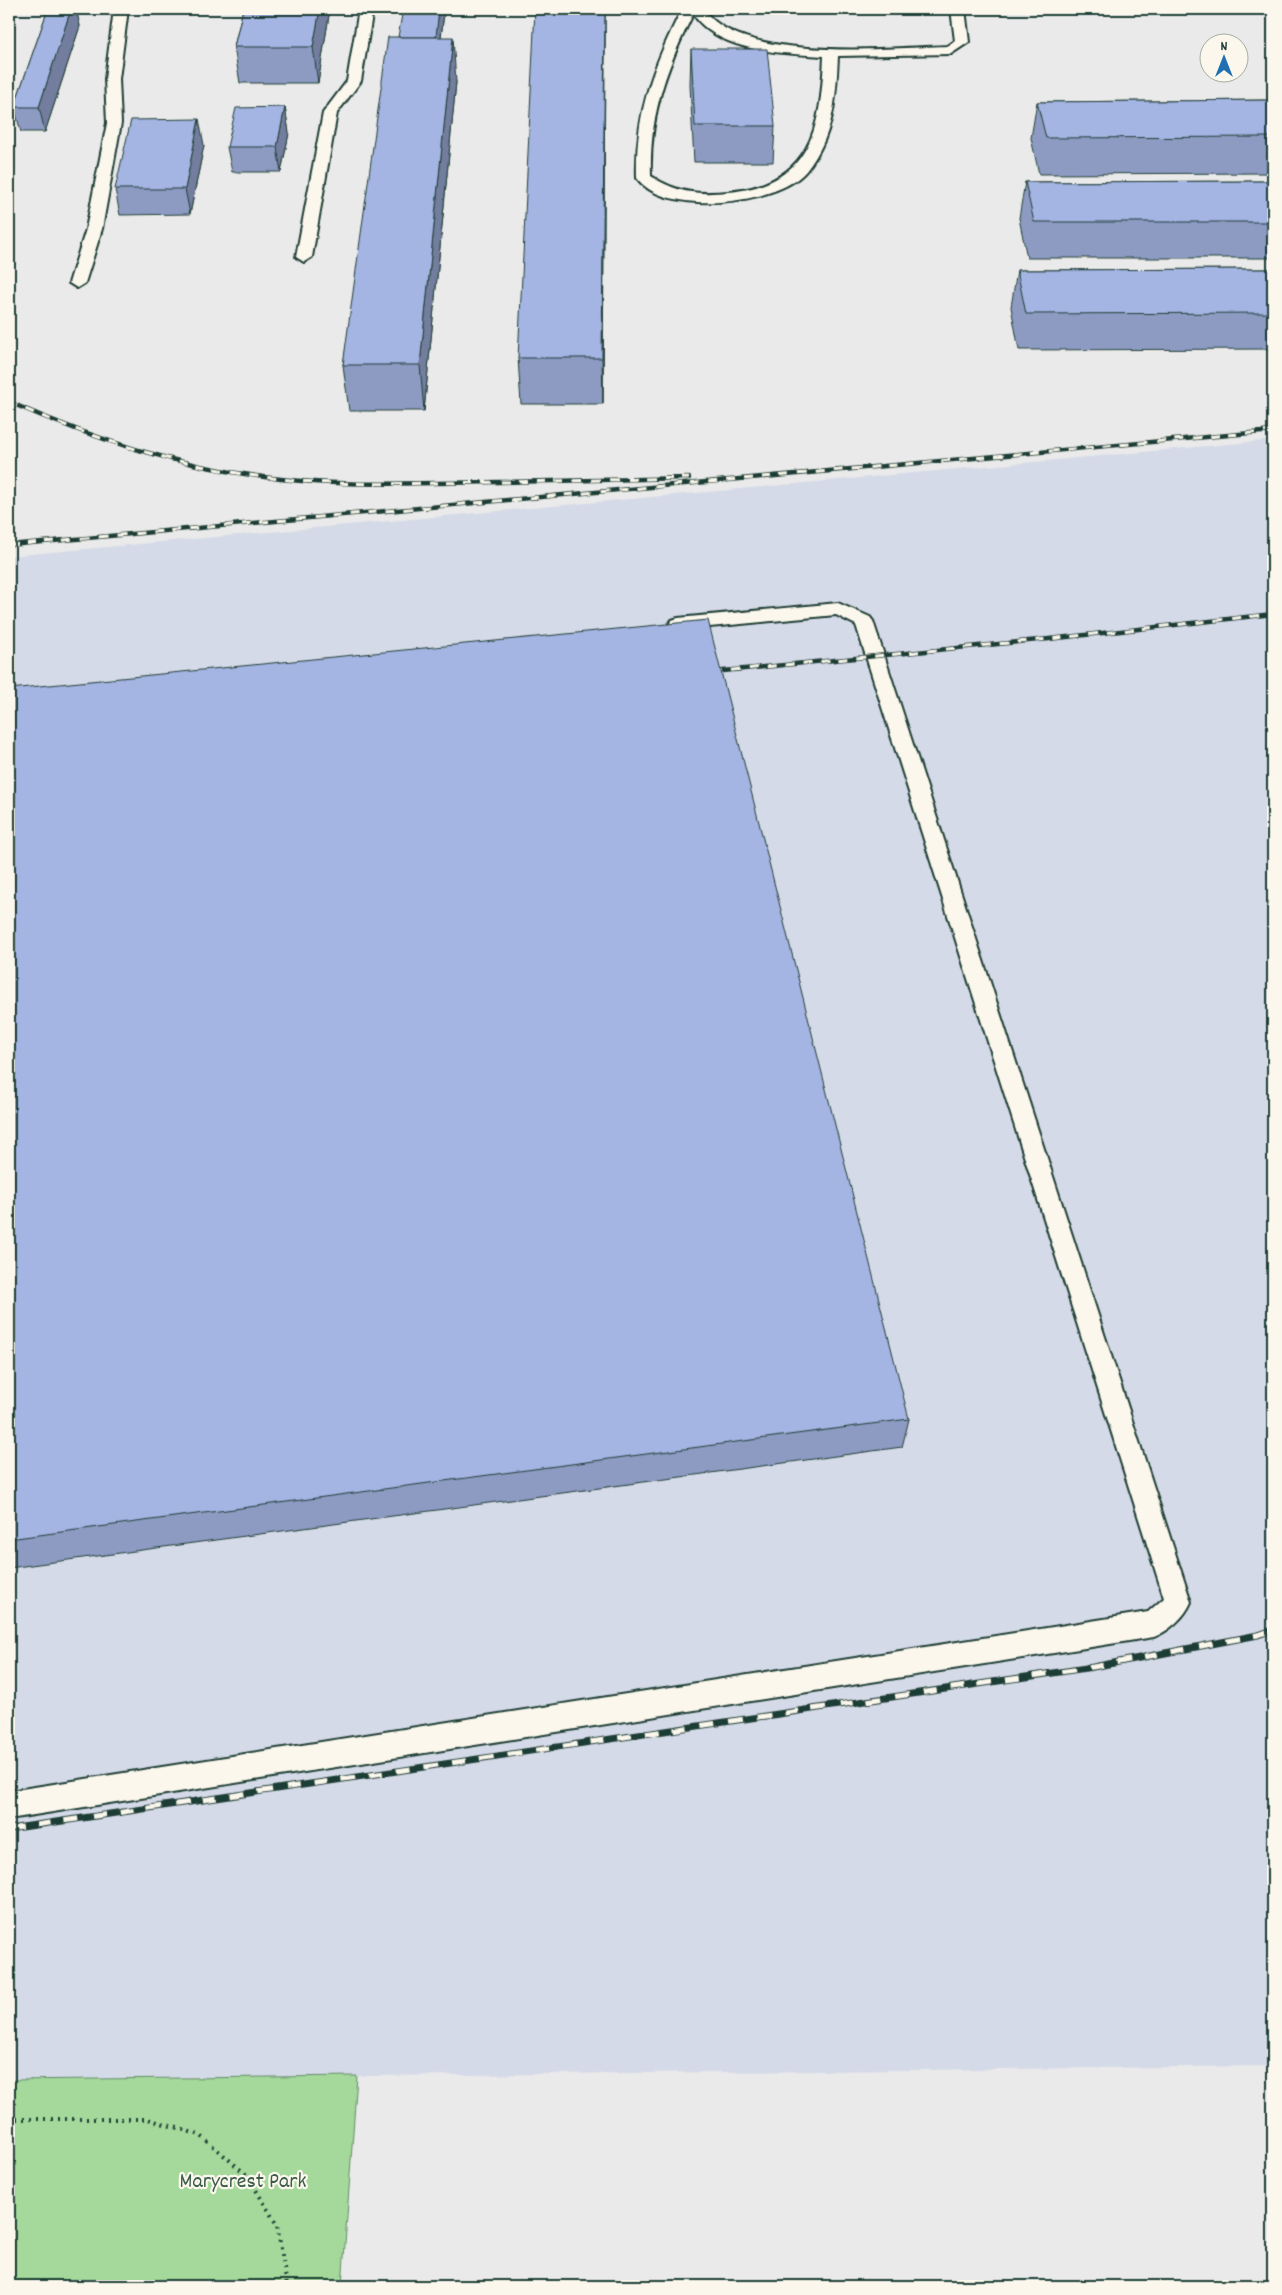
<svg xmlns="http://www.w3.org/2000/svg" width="1282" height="2295" font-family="Dekko,sans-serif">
<rect width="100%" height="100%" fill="#eaeaea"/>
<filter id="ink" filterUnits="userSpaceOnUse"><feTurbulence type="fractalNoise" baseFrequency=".02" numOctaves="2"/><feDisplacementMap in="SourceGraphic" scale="10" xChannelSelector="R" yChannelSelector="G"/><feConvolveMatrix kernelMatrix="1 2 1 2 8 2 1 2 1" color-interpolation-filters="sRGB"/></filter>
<g filter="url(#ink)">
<polygon fill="#d5dae8" points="1273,440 1273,2066 9,2080 9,556"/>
<polygon fill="#a4d99b" stroke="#628b68" points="357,2076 342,2286 9,2286 9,2080"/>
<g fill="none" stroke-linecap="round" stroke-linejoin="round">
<g stroke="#1f3d34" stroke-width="4">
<g id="lane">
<polygon points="114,9 128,9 119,79 121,123 102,229 85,283 77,288 69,283 86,229 107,123 105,79"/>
<polygon points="359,9 373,9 361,81 337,113 312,257 304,262 296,257 323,113 347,81"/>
<path d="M682 9H704C737 63 890 48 948 46L955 41 951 9H965L969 42 951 54 838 56C836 99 834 136 806 171 778 205 664 217 637 178 635 113 653 66 682 9ZM693 14C720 53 781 53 824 56 821 128 812 184 728 192 699 195 676 193 651 176 649 114 666 69 693 14Z"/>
<path d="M838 603 870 617 873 621 1191 1602C1185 1617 1169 1631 1154 1637L9 1819V1791L1148 1612 1164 1598 856 625 836 615 678 630 672 628 669 624 672 620 678 618Z"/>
</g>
</g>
<polyline stroke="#1f3d34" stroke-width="4" stroke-dasharray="2 5" stroke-linecap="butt" points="9,2119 148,2119 200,2135 247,2175 277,2225 287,2286"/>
<use href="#lane" fill="#fbf7ec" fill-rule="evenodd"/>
<g stroke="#1f3d34" stroke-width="4">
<polyline id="rail-far2" points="9,402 11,403"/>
</g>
<g stroke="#1f3d34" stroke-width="4.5">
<g id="rail-far1">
<path d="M9 402C95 440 187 469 281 479 332 485 384 484 436 483 520 482 605 480 689 478"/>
<polyline points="9,545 1273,431"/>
<polyline points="713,672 1049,639 1273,614"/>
</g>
</g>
<g stroke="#1f3d34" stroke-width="7">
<polyline id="rail" points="9,1829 1093,1667 1258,1635 1273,1630"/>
</g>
<use href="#rail-far2" stroke="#fbf7ec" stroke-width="2.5" stroke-dasharray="8" stroke-linecap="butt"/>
<use href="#rail-far1" stroke="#fbf7ec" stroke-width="3" stroke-dasharray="9" stroke-linecap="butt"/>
<use href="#rail" stroke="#fbf7ec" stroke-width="5" stroke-dasharray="14" stroke-linecap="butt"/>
</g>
<g fill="#8d9bc3" stroke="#1f3d34">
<polygon points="48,9 76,9 80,26 45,132 21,132 14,107"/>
<polygon points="243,9 330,9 318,83 240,83 234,47"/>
<polygon points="444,13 441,37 456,82 424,411 349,411 343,365 398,37"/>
<polygon points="605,31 603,404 521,404 518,358"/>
<polygon points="691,49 775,126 773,162 694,162 690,85"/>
<polygon points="1273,100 1273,173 1039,174 1031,138 1037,102"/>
<polygon points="285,107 289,133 281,172 232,172 227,147"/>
<polygon points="204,145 190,214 120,215 115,189"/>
<polygon points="1273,181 1273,258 1027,258 1019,218 1025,182"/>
<polygon points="1273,269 1273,349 1019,350 1011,307 1017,270"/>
<polygon points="9,689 909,1419 902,1447 9,1568"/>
</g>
<g fill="#737e9f" stroke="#1f3d34">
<polygon points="71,9 76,9 80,26 45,132 39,107"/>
<polygon points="320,9 330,9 318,83 313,47"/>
<polygon points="439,9 443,9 444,13 436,77 434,52"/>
<polygon points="605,9 605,31 603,404 602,358"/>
<polygon points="453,37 456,82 424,411 420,365"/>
<polygon points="285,107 289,133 281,172 277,147"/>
<polygon points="199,119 204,145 190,214 185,189"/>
</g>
<g fill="#a4b4e3" stroke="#1f3d34">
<polygon points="48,9 71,9 39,107 14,107"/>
<polygon points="243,9 320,9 313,47 234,47"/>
<polygon points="403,9 439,9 436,37 398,37"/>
<polygon points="535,9 605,9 602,358 518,358"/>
<polygon points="388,37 453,37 420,365 343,365"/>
<polygon points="691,49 767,49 775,126 695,126"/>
<polygon points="1273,100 1273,137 1046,138 1037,102"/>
<polygon points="285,107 277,147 227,147 236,108"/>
<polygon points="199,119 185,189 115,189 131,120"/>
<polygon points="1273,181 1273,222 1034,222 1025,182"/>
<polygon points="1273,269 1273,313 1026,314 1017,270"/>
<polygon points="708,620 909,1419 9,1539 9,689"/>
</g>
</g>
<g text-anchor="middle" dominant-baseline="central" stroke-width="4.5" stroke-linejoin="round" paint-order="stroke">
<g font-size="22" fill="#3a5c49" stroke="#fbf7ec">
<text x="243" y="2182">Marycrest Park</text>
</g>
</g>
<rect width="1282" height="2295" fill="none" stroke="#fbf7ec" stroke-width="30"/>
<rect x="15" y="15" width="1252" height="2265" fill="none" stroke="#1f3d34" stroke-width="2" filter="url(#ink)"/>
<g transform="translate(1224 58)"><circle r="24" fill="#fbf7ec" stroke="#a3ada2"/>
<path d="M0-4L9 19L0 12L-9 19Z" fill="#1f6fb2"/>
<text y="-8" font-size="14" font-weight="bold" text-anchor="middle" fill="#1f3d34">N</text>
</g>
</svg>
